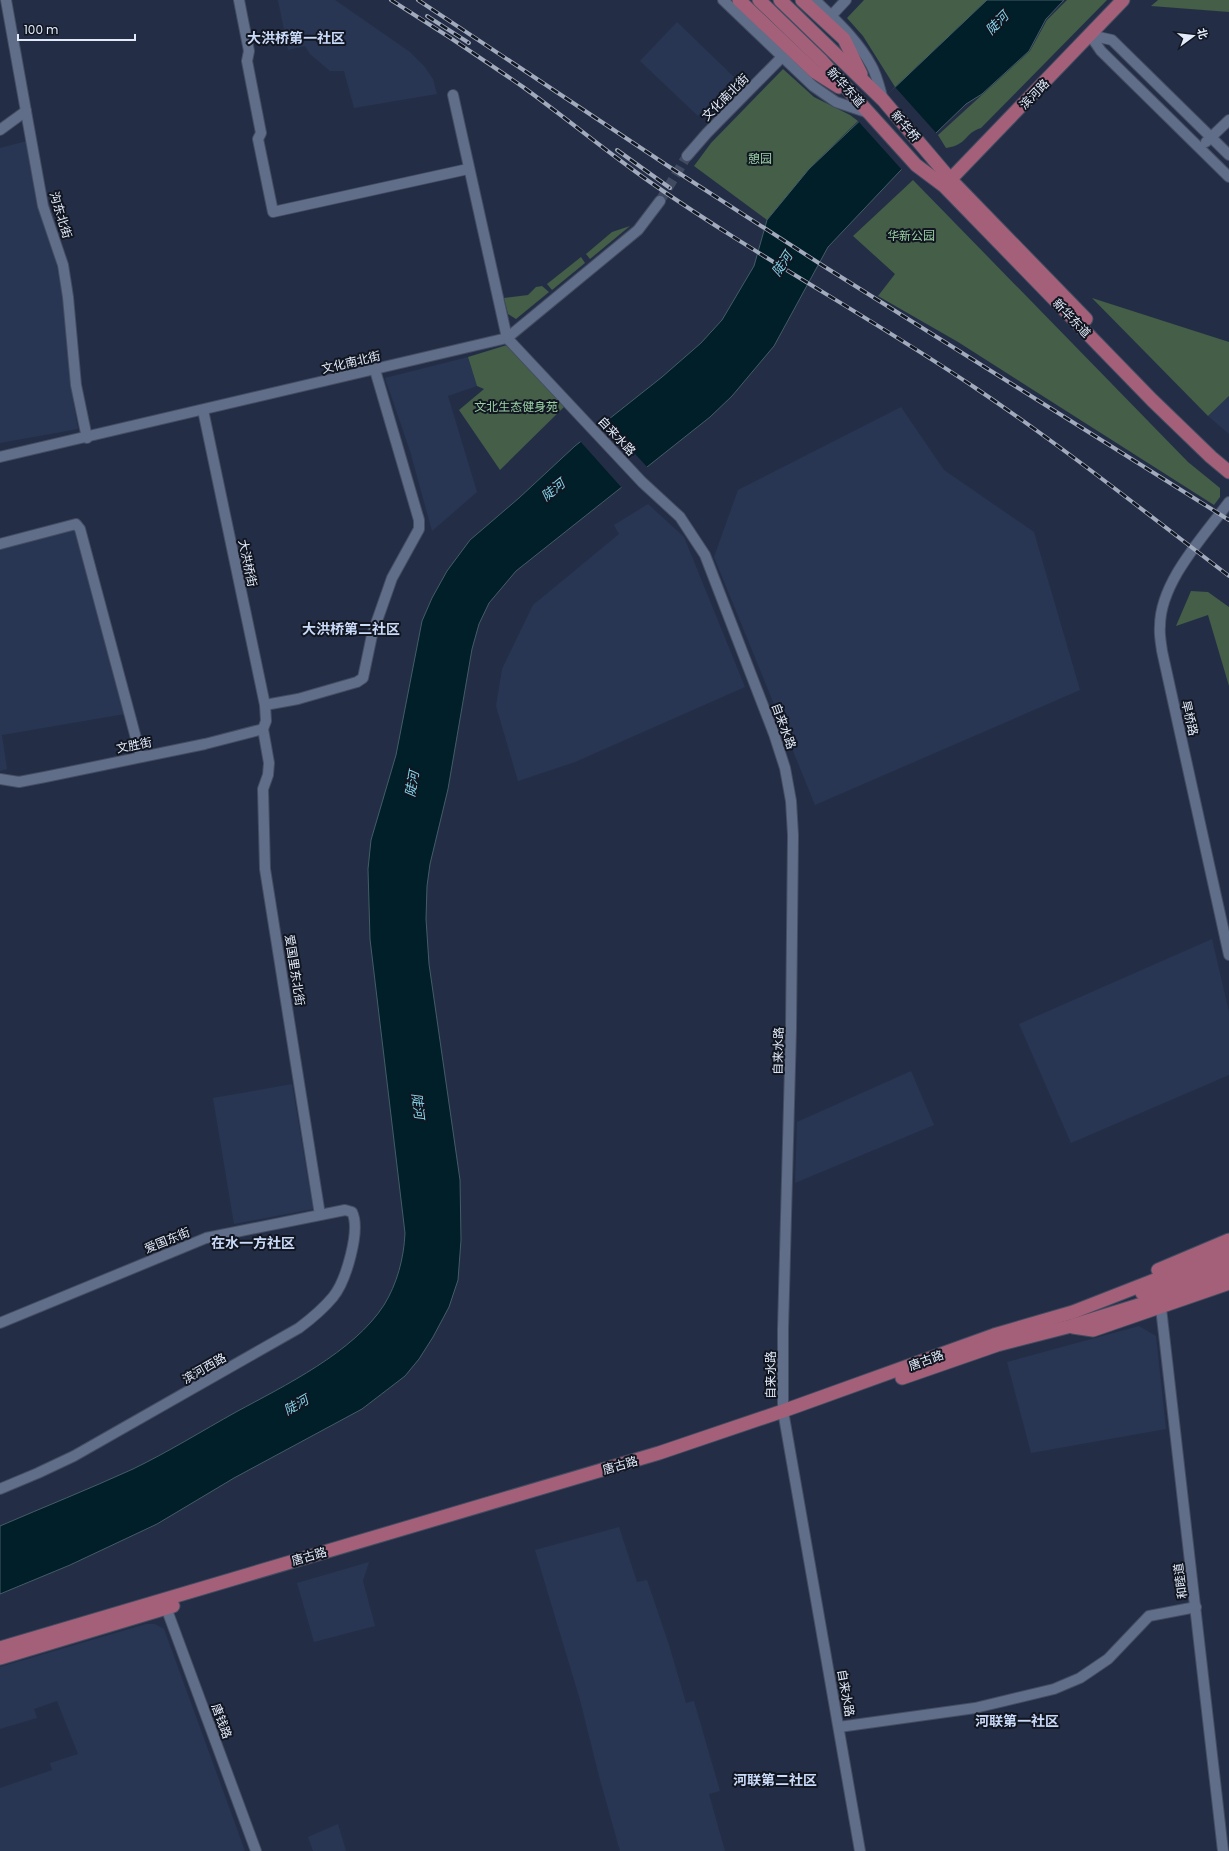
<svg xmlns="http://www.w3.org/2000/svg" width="1229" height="1851" font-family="Poppins,'Noto Sans SC',sans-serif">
<rect width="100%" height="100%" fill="#232e46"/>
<g fill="#283654">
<polygon points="278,0 335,0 410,52 424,66 433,79 437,94 354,108 344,71 330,71 310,54 305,46 288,50"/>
<polygon points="677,22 734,77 698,116 640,61"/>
<polygon points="27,141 44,227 55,258 63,297 73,400 78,429 0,443 0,148"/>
<polygon points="468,357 477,386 448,396 477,492 432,531 410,451 385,378"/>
<polygon points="1229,396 1229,434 1208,416"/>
<polygon points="901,407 944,470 1034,532 1080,690 815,805 714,557 738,490"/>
<polygon points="648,504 684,537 745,687 575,762 518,781 496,706 502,669 533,605 619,534 614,525"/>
<polygon points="80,520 131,713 2,735 7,769 0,771 0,540"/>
<polygon points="1212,939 1229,1012 1229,1075 1071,1143 1019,1024"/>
<polygon points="911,1071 934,1125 795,1183 797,1122"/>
<polygon points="292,1084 313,1209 234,1224 213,1098"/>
<polygon points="1139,1326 1156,1336 1166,1429 1031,1453 1007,1362"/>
<polygon points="619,1527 637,1582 647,1580 669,1645 686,1703 694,1701 720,1791 709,1794 725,1851 620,1851 599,1776 580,1700 535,1550"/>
<polygon points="369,1562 363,1581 375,1626 314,1642 297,1583"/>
<polygon points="146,1624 155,1624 164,1629 245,1851 0,1851 0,1788 52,1770 50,1763 78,1754 57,1701 34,1709 37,1718 0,1729 0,1667"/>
<polygon points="338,1824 346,1851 313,1851 308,1837"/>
</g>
<g fill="#445e48">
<polygon points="864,0 987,0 895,87 863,36 847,18"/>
<path d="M1067 0H1107L981 128C964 133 968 145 946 148L938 135 1030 51 1047 20Z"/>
<polygon points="1158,0 1229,0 1229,12 1151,6"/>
<polygon points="783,69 814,97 850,115 858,121 809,169 767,220 694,166 711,143"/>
<polygon points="913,180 1188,462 1220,488 1220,497 1214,505 958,342 878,296 895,274 853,236"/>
<polygon points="630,226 590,259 586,254 612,232"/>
<polygon points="581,257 585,263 552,290 547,284"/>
<polygon points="542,286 549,292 516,319 508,314 504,298 528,295 536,287"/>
<polygon points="1092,298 1229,342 1229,396 1208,416"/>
<polygon points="507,345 565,406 500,470 459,410 484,389 477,386 468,357"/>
<polygon points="1191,591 1208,592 1229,607 1229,686 1208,615 1176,626"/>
</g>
<path fill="#001f28" stroke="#445c67" d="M987 0H1064L1046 19 1029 51 982 94 966 104 936 133 828 247 774 346 732 396 710 417 516 571 489 603 479 624 472 649 448 789 430 864 427 886 426 919 429 964 460 1180 461 1240 458 1280 449 1307 433 1337 419 1359 405 1376 362 1409 234 1478 157 1524 70 1565 0 1594V1526C44 1507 89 1489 133 1469 168 1452 202 1431 236 1412 284 1386 354 1352 384 1305 397 1284 404 1258 405 1233L370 939 368 869 371 840 396 755 422 621 432 598 447 571 470 540 519 498 575 446 662 377 701 343 722 320 754 266 767 220 809 169Z"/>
<g fill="#232e46">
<polygon points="895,87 938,135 903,171 858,121"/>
<polygon points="604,420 648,468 622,488 579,440"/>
</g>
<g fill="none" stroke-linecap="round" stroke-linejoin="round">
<polyline stroke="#404a61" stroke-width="10" stroke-dasharray="10 5" stroke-linecap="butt" points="660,201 687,156"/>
<g stroke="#444d62" stroke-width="12">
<g id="minor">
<polyline points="6,0 43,206 63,265 68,297 76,385 87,438"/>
<polyline points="239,0 249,51 247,61 261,133 258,139 273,212 468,169"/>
<polyline points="723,0 813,86 836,102 869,113"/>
<path d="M815 0C836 21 857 39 871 65 877 75 880 89 883 100"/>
<polyline points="831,16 846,0"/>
<polyline points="1090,35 1101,51 1229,177"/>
<polyline points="1090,35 1112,40 1229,155"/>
<polyline points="453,95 507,338 642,482 680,517 705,555 774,734 785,768 791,801 793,835 791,1029 783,1329 783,1411 860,1851"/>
<polyline points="0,130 26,111"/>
<polyline points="1206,142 1229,120"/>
<polyline points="687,156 707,133 782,57"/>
<polyline points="0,457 507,338 638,230 660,201"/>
<path d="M1229 502C1204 536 1160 582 1160 626 1159 634 1161 643 1162 651L1229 955"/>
<polyline points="0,544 76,524 80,529 141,757"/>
<polyline points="265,705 298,699 357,682 363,678 372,635 392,578 419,529 419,520 375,370"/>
<polyline points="263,729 269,763 268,775 263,789 265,869 320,1215"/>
<polyline points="0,779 19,782 45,777 205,744 263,729 266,721 265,705 203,410"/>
<polyline points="1161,1308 1223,1851"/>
<path d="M0 1323 206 1238 345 1210 352 1212C361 1230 346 1281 333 1297 323 1309 311 1319 299 1328L74 1456 38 1473 0 1489"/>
<polyline points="164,1602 256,1851"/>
<polyline points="839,1727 975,1708 1054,1689 1080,1678 1108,1659 1149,1616 1196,1607"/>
</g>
</g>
<g stroke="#444d62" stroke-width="15">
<g id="major">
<polyline points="739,0 815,72 839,87"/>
<polyline points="759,0 822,61 916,165 944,186 1152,400 1211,457 1229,472"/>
<polyline points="780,0 883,100 951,180 1086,319"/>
<polyline points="802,0 844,39 861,74"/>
<polyline points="945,185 1123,0"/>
<polyline points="1158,1270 1229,1240"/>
<polyline points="1142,1293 1163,1287 1229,1263"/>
<polyline points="1073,1327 1093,1330 1229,1283"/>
<polyline points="902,1378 997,1345 1071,1326 1168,1296 1229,1273"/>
<polyline points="0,1648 659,1453 783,1411 994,1335 1073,1312 1229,1251"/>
<polyline points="0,1658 173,1606"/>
</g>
</g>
<use href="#minor" stroke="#616e8a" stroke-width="10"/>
<use href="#major" stroke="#a56079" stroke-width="13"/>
<g stroke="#a1abbd" stroke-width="4">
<g id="rail">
<path d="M391 0C436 28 480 57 523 87 566 118 607 152 650 182 755 255 868 316 974 387 1062 446 1145 512 1229 576"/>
<polyline points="418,0 668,166 825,267 1229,520"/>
<polyline points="427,16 469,43"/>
<polyline points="617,150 670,188"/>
</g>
</g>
<use href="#rail" stroke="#111621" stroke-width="2.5" stroke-dasharray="8" stroke-linecap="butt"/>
</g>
<g text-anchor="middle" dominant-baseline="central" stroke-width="4" stroke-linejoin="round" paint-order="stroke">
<g font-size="12" fill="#e3ebfb" stroke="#111621">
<text transform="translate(846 87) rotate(48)">新华东道</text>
<text transform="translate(1034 94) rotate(-46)">滨河路</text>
<text transform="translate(725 97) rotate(-45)">文化南北街</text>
<text transform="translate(906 126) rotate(49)">新华桥</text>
<text transform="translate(61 215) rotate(73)">沟东北街</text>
<text transform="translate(1072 318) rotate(46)">新华东道</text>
<text transform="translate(351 362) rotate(-13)">文化南北街</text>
<text transform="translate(617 436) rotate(47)">自来水路</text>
<text transform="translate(248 563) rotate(78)">大洪桥街</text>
<text transform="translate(1190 718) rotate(77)">旱桥路</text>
<text transform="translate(784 726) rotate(70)">自来水路</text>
<text transform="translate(134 745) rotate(-11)">文胜街</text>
<text transform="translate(295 970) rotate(81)">爱国里东北街</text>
<text transform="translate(778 1051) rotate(-89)">自来水路</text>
<text transform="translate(167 1240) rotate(-22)">爱国东街</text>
<text transform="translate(926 1360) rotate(-20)">唐古路</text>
<text transform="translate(204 1368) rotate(-30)">滨河西路</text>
<text transform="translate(770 1375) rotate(-90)">自来水路</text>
<text transform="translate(620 1465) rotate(-16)">唐古路</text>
<text transform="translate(309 1556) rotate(-16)">唐古路</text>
<text transform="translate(1180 1581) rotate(-97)">和睦道</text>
<text transform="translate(846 1693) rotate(80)">自来水路</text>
<text transform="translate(222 1721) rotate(70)">唐钱路</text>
</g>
<g font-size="12" fill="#99cfa3" stroke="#111621">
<text x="760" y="158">憩园</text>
<text x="911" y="235">华新公园</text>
<text x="516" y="406">文北生态健身苑</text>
</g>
<g font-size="13" font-style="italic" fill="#84d4ea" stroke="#111621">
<text transform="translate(997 23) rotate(-46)">陡河</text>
<text transform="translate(782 264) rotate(-57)">陡河</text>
<text transform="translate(553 490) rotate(-39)">陡河</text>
<text transform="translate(412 784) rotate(-80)">陡河</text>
<text transform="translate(418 1106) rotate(83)">陡河</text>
<text transform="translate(296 1405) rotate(-30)">陡河</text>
</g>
<g font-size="14" font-weight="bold" fill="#cadaf9" stroke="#111621">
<text x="296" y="38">大洪桥第一社区</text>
<text x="351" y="629">大洪桥第二社区</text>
<text x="253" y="1243">在水一方社区</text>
<text x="1017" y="1721">河联第一社区</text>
<text x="775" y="1780">河联第二社区</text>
</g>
</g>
<g transform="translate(1193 36) rotate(75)" stroke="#111621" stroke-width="3" paint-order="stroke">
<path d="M0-3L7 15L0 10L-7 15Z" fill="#e3ebfb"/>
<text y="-6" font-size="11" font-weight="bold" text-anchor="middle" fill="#e3ebfb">北</text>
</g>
<path d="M18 34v6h117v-6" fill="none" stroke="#e3ebfb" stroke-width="2"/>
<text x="24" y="34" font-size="12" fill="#e3ebfb" stroke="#111621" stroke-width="3" paint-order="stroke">100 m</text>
</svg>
